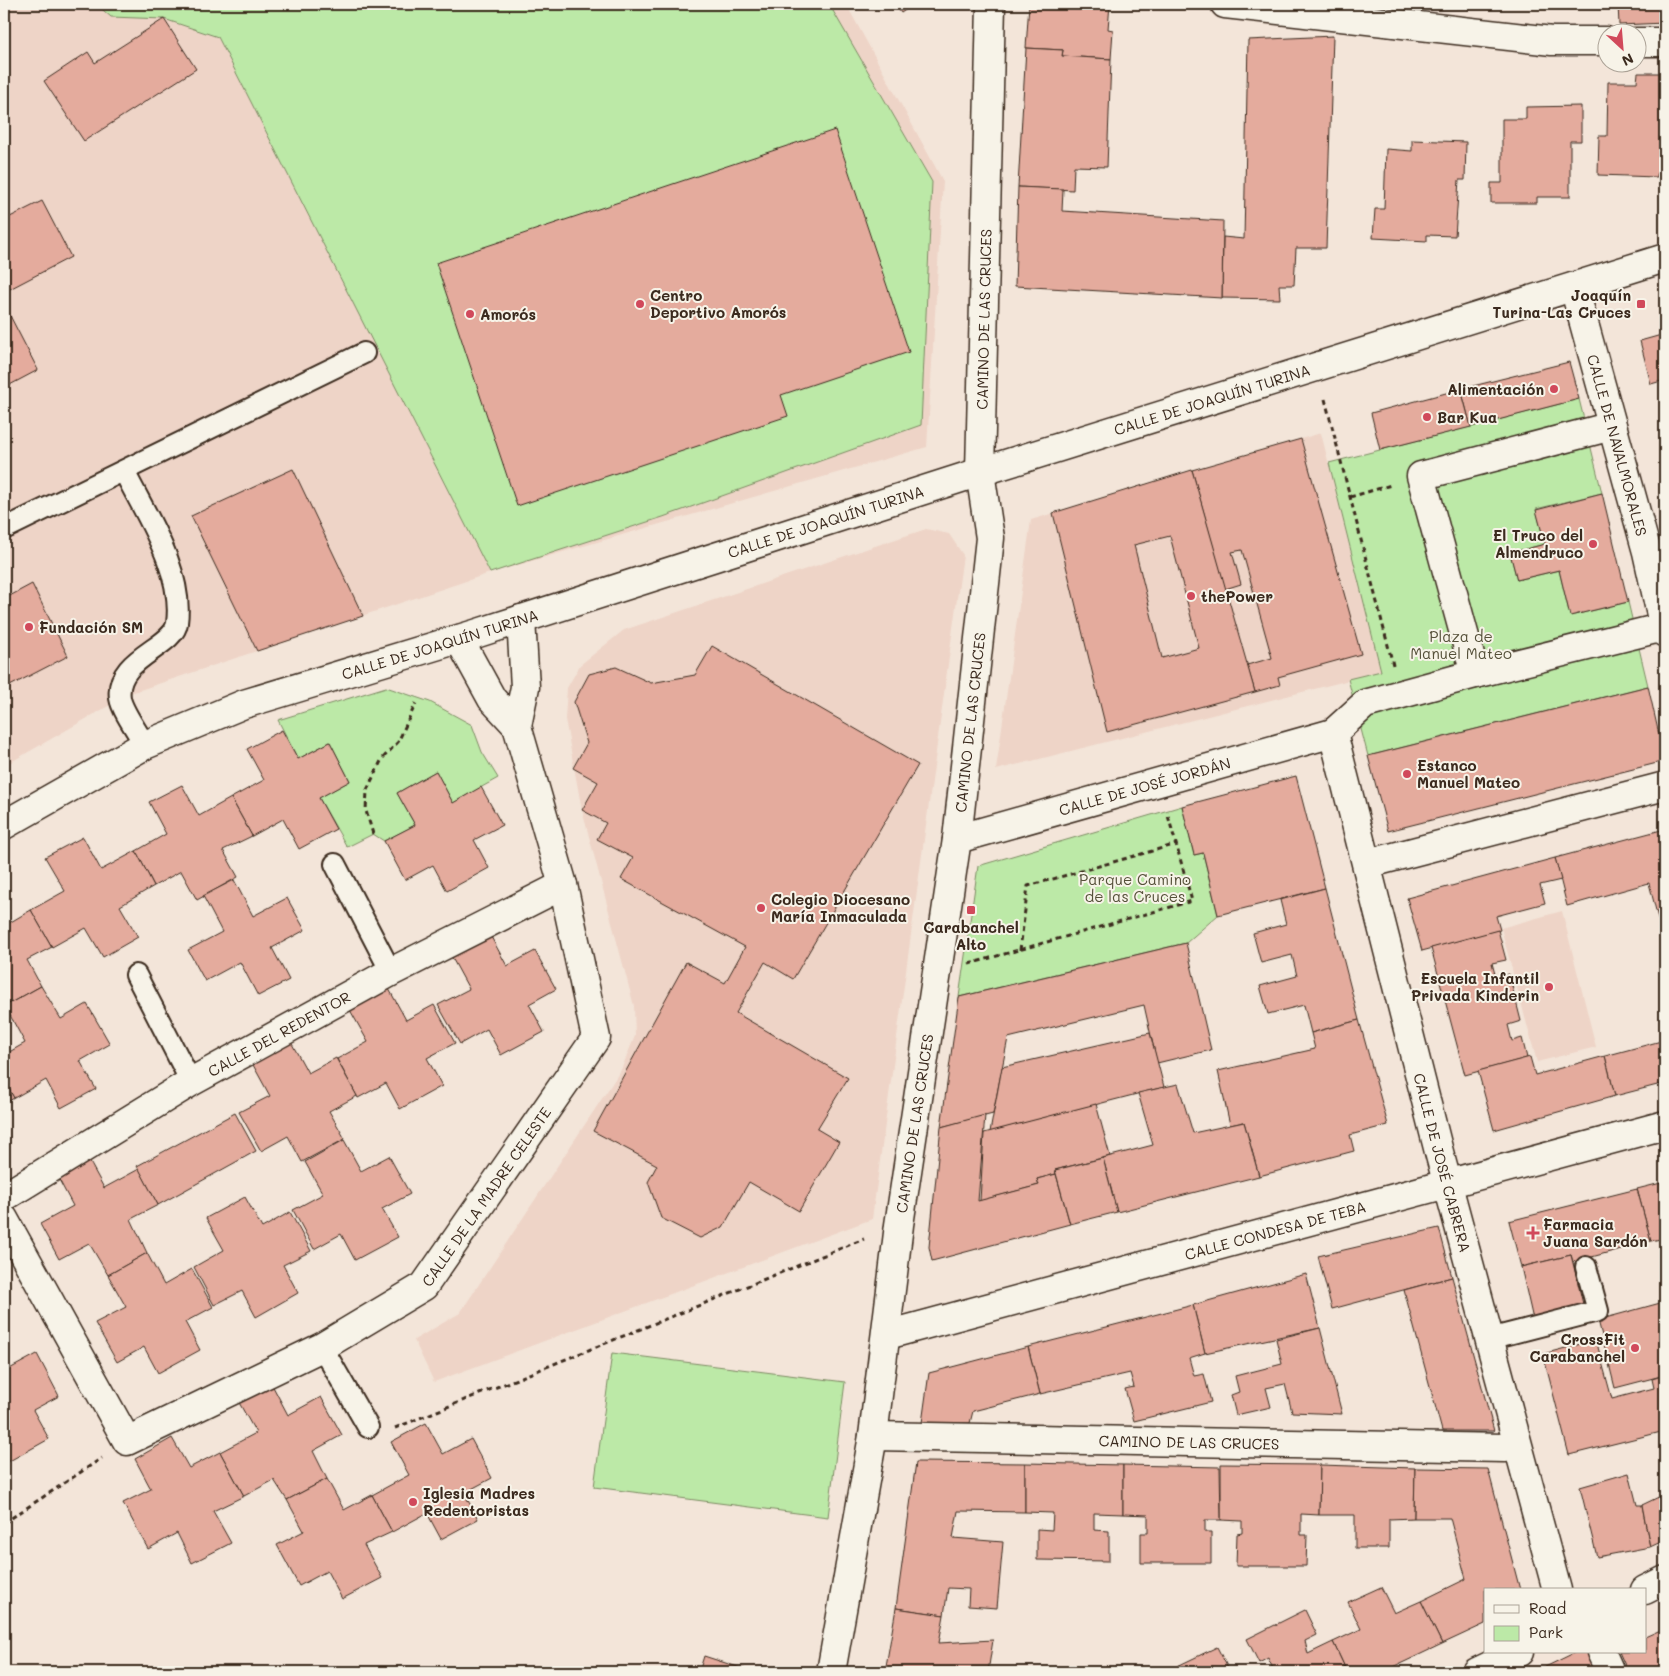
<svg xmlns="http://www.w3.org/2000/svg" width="1669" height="1676" font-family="Mali,sans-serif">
<rect width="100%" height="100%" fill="#f3e5d9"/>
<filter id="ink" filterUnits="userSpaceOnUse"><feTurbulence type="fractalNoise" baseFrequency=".02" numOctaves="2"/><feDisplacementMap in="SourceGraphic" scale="10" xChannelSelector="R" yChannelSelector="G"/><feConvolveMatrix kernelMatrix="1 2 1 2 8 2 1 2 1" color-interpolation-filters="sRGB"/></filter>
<g filter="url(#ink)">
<g fill="#eed4c7">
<polygon points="4,4 846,4 943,181 927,447 490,573 131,693 4,766"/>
<polygon points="1321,433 1381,672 996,770 1031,520"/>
<polygon points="926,529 949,534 963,555 872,1219 434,1382 414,1340 460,1313 621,1070 635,1036 634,1006 582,810 565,719 567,688 580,665 624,630"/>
<polygon points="1562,911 1596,1047 1537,1062 1501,928"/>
</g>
<g fill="#bce9a7" stroke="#7c8a62">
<polygon points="96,4 829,4 932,182 921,425 663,517 490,573 218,37 164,19 111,17"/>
<polygon points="1579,399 1602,493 1536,509 1545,544 1510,553 1517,580 1559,570 1570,616 1628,602 1648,686 1368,756 1348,679 1381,671 1329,463"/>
<polygon points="386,687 430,702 472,725 482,752 498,778 453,803 436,771 397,793 415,825 384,841 373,834 347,847 319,798 350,781 330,742 298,759 278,720"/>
<polygon points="1182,806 1194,855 1203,853 1218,915 1186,943 959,997 978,866"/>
<polygon points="612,1353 845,1382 828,1517 594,1487"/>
</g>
<g fill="#e4ab9d" stroke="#3b2a1e" fill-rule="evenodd">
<polygon points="895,4 914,4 901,13"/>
<polygon points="1029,4 1110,4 1108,29 1113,30 1111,59 1062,56 1063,50 1026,48"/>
<polygon points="1618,4 1665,4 1665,23 1619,25"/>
<polygon points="164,19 196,69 84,141 44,81 88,52 95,63"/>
<polygon points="1333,36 1326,248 1296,248 1294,285 1279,285 1280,299 1222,298 1223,237 1244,239 1248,40"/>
<polygon points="1026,48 1063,50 1062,56 1111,59 1107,167 1074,166 1073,190 1018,187"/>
<polygon points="1638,73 1665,73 1665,170 1658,169 1657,177 1598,175 1599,136 1607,136 1608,82 1637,82"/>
<polygon points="1581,106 1581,141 1570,141 1570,197 1537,197 1537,203 1491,203 1491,183 1502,183 1502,119 1526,119 1526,107"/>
<polygon points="835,130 909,352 781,395 788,416 517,506 436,263"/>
<polygon points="1412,140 1466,142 1465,180 1459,180 1455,236 1427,235 1427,241 1373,238 1375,209 1384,209 1386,149 1412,151"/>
<polygon points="1018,187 1063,189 1062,211 1223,221 1222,298 1015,286"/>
<polygon points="42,201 71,257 4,292 4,220"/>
<polygon points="4,304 38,370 4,388"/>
<polygon points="1665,334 1665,380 1651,384 1640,341"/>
<polygon points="1569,362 1579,399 1471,427 1461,389"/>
<polygon points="1461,389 1471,427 1380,450 1371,413"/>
<polygon points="1301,439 1361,654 1278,677 1280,685 1255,692 1247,665 1272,658 1242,550 1232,552 1241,584 1225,589 1192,470"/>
<polygon points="293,469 363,616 257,651 191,516"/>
<path d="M1192 470 1255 692 1107 732 1053 513ZM1170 536 1199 648 1162 658 1134 545Z"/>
<polygon points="1602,493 1628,602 1570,616 1559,570 1517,580 1510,553 1545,544 1536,510"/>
<polygon points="32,584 68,656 4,689 4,599"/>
<polygon points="712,646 918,765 793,979 765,962 736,1013 848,1078 817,1129 839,1142 799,1211 749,1182 723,1227 700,1238 661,1218 648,1182 657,1165 593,1131 686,962 725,983 745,947 621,879 633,858 597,839 606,823 582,810 598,782 573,768 587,743 574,702 589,674 616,667 651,683 695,675"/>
<polygon points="1648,686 1665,761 1388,831 1368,756"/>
<polygon points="282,730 298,759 330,742 350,781 319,798 336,829 299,849 283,819 252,836 231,798 264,780 247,749"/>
<polygon points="436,771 453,803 481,787 502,825 474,840 489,868 447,891 433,865 405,880 384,841 415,825 397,793"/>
<polygon points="1296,776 1325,888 1218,915 1203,853 1194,855 1182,806"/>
<polygon points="182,785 199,816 231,798 252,836 223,850 238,877 197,900 181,871 154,886 136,851 166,834 149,802"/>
<polygon points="1665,829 1665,946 1649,883 1567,906 1555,858"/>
<polygon points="83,837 101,870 136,851 154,886 120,906 138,937 103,957 86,928 52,947 31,910 65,891 45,857"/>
<polygon points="1555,858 1561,880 1540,885 1545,903 1496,916 1500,930 1422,951 1407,898"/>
<polygon points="234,880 253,916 287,898 305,930 272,948 289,980 258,996 240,962 205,981 188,950 222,932 203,896"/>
<polygon points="1325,888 1359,1020 1311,1033 1304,1005 1268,1014 1260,986 1297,976 1292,955 1261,963 1253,933 1286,924 1280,900"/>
<polygon points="31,910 52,947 27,960 41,986 5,1006 4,926"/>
<polygon points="1498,930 1506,960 1492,963 1496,978 1509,974 1521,1021 1508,1025 1512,1041 1522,1038 1527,1058 1465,1075 1431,948"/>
<polygon points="490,935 507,966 535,951 556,989 529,1004 544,1032 501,1055 487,1029 460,1044 438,1005 469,989 451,956"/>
<polygon points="1186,943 1211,1050 1157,1063 1144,1005 1008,1038 993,1114 941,1127 959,997"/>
<polygon points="41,986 61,1019 87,1004 110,1044 80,1061 96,1089 61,1108 46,1080 14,1098 4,1080 4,1055 25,1043 5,1006"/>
<polygon points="389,989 406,1020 434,1005 455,1043 427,1058 442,1086 400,1109 386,1083 358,1098 337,1059 368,1042 350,1010"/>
<polygon points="1359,1020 1388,1125 1350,1135 1354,1151 1259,1176 1244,1122 1230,1125 1218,1071 1315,1049 1311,1033"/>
<polygon points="1150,1033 1164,1087 990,1132 1002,1067"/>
<polygon points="1665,1040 1665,1083 1615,1096 1605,1056"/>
<polygon points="291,1042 308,1073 336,1058 357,1096 329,1111 345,1139 302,1162 288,1136 261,1151 239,1112 270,1096 252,1063"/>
<polygon points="1605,1056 1615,1096 1494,1130 1478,1071 1530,1057 1535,1075"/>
<polygon points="4,1080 14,1098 4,1104"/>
<polygon points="1178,1084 1193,1133 1244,1122 1259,1176 1117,1212 1103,1158 1153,1145 1138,1093"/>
<polygon points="1096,1104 1110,1156 1055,1170 1056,1174 1037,1179 1039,1185 980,1201 984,1133"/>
<polygon points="235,1113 256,1151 158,1205 137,1166"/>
<polygon points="985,1115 978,1201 1039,1185 1037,1179 1056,1174 1070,1224 932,1261 929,1247 941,1127"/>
<polygon points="344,1140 361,1171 389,1156 410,1194 382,1209 398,1237 355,1260 341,1234 314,1249 293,1210 323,1194 305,1162"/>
<polygon points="86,1155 104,1188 139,1169 158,1205 131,1219 147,1253 108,1275 89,1243 59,1259 40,1224 73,1206 55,1172"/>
<polygon points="1103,1158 1117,1212 1070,1224 1055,1170"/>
<polygon points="1665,1182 1665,1238 1651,1241 1637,1189"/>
<polygon points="1637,1189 1651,1241 1573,1262 1571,1255 1521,1267 1509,1221"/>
<polygon points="245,1197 262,1228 290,1212 311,1251 283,1265 298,1293 256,1317 242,1291 214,1305 194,1267 224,1250 206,1218"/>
<polygon points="1439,1228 1452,1277 1332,1309 1318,1256"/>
<polygon points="147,1253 164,1285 192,1269 213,1307 185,1322 200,1350 158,1373 144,1347 117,1362 95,1323 126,1307 108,1275"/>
<polygon points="1571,1255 1585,1312 1534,1324 1521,1267"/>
<polygon points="1306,1274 1320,1328 1205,1353 1193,1305"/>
<polygon points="1452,1277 1494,1431 1442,1431 1404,1290"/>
<polygon points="1664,1302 1665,1375 1615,1388 1598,1320"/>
<polygon points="1193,1305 1205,1353 1189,1358 1194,1376 1204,1374 1211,1402 1134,1421 1125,1389 1134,1387 1130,1373 1040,1394 1028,1347"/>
<polygon points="1320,1328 1342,1414 1292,1412 1285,1384 1266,1388 1271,1407 1236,1415 1231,1395 1239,1392 1235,1376 1282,1364 1276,1339"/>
<polygon points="1596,1340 1612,1399 1654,1388 1652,1379 1665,1375 1665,1431 1569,1455 1543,1354"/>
<polygon points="1028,1347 1040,1394 973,1411 970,1423 922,1423 929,1373"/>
<polygon points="37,1354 59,1396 33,1410 49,1439 4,1464 4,1372"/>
<polygon points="270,1381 288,1415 321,1397 342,1435 313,1451 327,1479 287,1500 274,1480 244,1496 220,1452 256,1433 237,1399"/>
<polygon points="426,1423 443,1454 471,1439 492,1478 464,1493 478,1519 441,1539 427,1513 392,1532 372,1495 409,1475 391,1442"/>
<polygon points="172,1438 189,1468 220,1452 244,1496 213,1511 231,1543 192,1563 177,1533 148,1549 123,1503 151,1489 135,1459"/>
<polygon points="916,1462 1025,1463 1025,1512 958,1511 953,1538 1003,1542 997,1608 968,1606 969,1589 948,1588 944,1615 896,1608"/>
<polygon points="1025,1463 1123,1465 1123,1514 1094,1513 1094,1530 1109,1531 1109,1561 1037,1560 1037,1529 1052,1530 1053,1513 1025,1512"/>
<polygon points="1221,1464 1320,1465 1319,1515 1301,1514 1301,1535 1307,1535 1306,1566 1236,1566 1237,1534 1242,1533 1242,1521 1221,1520"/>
<polygon points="1123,1465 1220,1467 1221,1520 1205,1520 1205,1532 1211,1532 1211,1563 1141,1563 1141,1533 1148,1533 1148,1515 1123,1514"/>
<polygon points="1320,1465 1415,1468 1414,1518 1389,1519 1389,1548 1355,1548 1355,1515 1319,1515"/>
<polygon points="1415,1468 1488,1469 1520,1590 1485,1590 1485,1624 1442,1644 1421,1601 1466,1579 1450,1518 1414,1518"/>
<polygon points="1629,1473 1637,1505 1642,1505 1650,1547 1597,1557 1580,1487"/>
<polygon points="327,1479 344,1510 372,1495 392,1532 364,1545 382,1578 342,1599 327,1571 299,1586 277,1545 304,1531 287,1500"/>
<polygon points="1665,1494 1665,1540 1650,1547 1642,1505"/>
<polygon points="1381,1587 1394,1613 1421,1601 1442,1644 1383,1672 1347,1672 1333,1642 1361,1629 1348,1602"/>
<polygon points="896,1608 944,1615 939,1643 993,1640 988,1672 885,1672"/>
<polygon points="1305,1610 1317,1635 1305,1641 1308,1654 1333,1642 1347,1672 1270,1672 1274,1671 1268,1658 1259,1663 1247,1639"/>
<polygon points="1665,1628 1665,1672 1628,1672 1619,1652 1645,1652 1645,1637"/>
<polygon points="1217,1647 1230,1672 1165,1672"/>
<polygon points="1576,1652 1590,1652 1599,1672 1535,1672"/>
<polygon points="704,1656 753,1672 699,1672"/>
<polygon points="583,1666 601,1672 580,1672"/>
</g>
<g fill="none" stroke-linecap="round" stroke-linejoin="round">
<g stroke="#3b2a1e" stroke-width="24">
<g id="service">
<path d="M124 471C146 516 184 571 177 623 174 648 114 658 120 698 122 711 139 734 145 745"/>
<polyline points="4,529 364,353"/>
<polyline points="335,864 391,972"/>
<polyline points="136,975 191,1082"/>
<polyline points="1489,1339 1598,1311 1586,1267"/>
<polyline points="322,1347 368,1427"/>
</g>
</g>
<g stroke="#3b2a1e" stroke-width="31">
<g id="pedestrian">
<polyline points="1475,674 1664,627"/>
<polyline points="1333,733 1365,704 1475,674 1421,476 1612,426"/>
<path id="s1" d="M873 1436 1505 1448"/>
<polyline points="1601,1652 1610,1672"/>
</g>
</g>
<g stroke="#3b2a1e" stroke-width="31">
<g id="minor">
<polyline points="1225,4 1552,41 1606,41"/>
<polyline points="1636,42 1665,42"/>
<path id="s2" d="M1574 287 1647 552 1665 633"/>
<polyline points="459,639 492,699 517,726"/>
<path id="s3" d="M957 839 1333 733 1439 1152 1557 1590"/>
<polyline points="1367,864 1665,786"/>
<path id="s4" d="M4 1197 191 1082 391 972 563 885"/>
<path id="s5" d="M4 1219 127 1441 322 1347 424 1286 596 1038 563 885 517 726 525 687 521 619"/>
<path id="s6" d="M887 1335 1665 1125"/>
<polyline points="1645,1590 1665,1580"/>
<path id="s7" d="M831 1672 873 1436 899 1225 957 839 990 538 980 472 991 4"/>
<polyline points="1477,1672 1519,1652"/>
</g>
</g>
<g stroke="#3b2a1e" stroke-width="31">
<g id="secondary">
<path id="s8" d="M4 825 145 745 244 704 475 634 980 472 1665 258"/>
</g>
</g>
<g stroke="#3b2a1e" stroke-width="3" stroke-dasharray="5 4" stroke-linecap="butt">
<polyline points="1325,399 1393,665"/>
<polyline points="1350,497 1391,485"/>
<polyline points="373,834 366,811 367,790 382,759 398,742 416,703"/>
<polyline points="1020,950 1028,886 1177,844"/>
<polyline points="969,964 1192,901 1167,812"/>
<polyline points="395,1428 864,1239"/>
<polyline points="4,1523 102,1458"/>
</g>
<use href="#service" stroke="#f7f3e8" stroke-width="20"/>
<use href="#pedestrian" stroke="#f7f3e8" stroke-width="28"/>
<use href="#minor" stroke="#f7f3e8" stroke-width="28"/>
<use href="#secondary" stroke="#f7f3e8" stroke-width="28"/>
</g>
</g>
<g fill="#d1495b" stroke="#f7f3e8" stroke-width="2">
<circle cx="640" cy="304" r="5"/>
<rect x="1636" y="299" width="10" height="10" rx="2.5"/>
<circle cx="470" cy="314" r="5"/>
<circle cx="1554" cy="389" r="5"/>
<circle cx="1427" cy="417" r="5"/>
<circle cx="1593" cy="544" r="5"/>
<circle cx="1191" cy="596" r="5"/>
<circle cx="29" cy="627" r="5"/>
<circle cx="1407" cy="774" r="5"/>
<circle cx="761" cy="908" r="5"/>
<rect x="966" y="905" width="10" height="10" rx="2.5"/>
<circle cx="1549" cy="987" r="5"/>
<path d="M1530.5 1225.5h5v5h5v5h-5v5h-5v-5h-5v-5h5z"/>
<circle cx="1635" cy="1348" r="5"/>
<circle cx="413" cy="1502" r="5"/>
</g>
<g text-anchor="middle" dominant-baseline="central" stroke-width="4" stroke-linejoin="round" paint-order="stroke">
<g font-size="15" font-weight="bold" fill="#3b2a1e" stroke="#f7f3e8" text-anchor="start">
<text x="650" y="295">Centro<tspan x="650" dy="17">Deportivo Amorós</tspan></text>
<text x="1631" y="295" text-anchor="end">Joaquín<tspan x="1631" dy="17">Turina-Las Cruces</tspan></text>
<text x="480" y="314">Amorós</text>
<text x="1544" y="389" text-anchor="end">Alimentación</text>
<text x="1437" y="417">Bar Kua</text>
<text x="1583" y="535" text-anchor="end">El Truco del<tspan x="1583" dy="17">Almendruco</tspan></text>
<text x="1201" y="596">thePower</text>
<text x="39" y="627">Fundación SM</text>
<text x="1417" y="765">Estanco<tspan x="1417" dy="17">Manuel Mateo</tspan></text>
<text x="771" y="899">Colegio Diocesano<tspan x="771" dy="17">María Inmaculada</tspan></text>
<text x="971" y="927" text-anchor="middle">Carabanchel<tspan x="971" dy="17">Alto</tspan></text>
<text x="1539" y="978" text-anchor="end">Escuela Infantil<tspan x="1539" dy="17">Privada Kinderin</tspan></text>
<text x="1543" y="1224">Farmacia<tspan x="1543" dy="17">Juana Sardón</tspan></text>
<text x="1625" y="1339" text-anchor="end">CrossFit<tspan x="1625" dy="17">Carabanchel</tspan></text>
<text x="423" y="1493">Iglesia Madres<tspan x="423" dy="17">Redentoristas</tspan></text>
</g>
<g font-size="15" fill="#3b2a1e" stroke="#f7f3e8">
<text stroke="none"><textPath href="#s7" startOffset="1365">CAMINO DE LAS CRUCES</textPath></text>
<text stroke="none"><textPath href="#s8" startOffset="1284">CALLE DE JOAQUÍN TURINA</textPath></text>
<text stroke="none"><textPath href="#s2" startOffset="164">CALLE DE NAVALMORALES</textPath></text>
<text stroke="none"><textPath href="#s8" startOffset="879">CALLE DE JOAQUÍN TURINA</textPath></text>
<text stroke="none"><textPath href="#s8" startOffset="474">CALLE DE JOAQUÍN TURINA</textPath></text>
<text stroke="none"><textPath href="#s7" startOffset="960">CAMINO DE LAS CRUCES</textPath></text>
<text stroke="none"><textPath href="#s3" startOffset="195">CALLE DE JOSÉ JORDÁN</textPath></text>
<text stroke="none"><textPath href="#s4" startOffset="320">CALLE DEL REDENTOR</textPath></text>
<text stroke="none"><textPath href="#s7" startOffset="555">CAMINO DE LAS CRUCES</textPath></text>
<text stroke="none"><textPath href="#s3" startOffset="834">CALLE DE JOSÉ CABRERA</textPath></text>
<text stroke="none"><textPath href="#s5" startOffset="698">CALLE DE LA MADRE CELESTE</textPath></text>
<text stroke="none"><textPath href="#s6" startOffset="402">CALLE CONDESA DE TEBA</textPath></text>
<text stroke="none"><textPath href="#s1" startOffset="316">CAMINO DE LAS CRUCES</textPath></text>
</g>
<g font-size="15" fill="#555039" stroke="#f7f3e8">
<text x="1461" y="636">Plaza de<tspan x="1461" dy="17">Manuel Mateo</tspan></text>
<text x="1135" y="879">Parque Camino<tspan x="1135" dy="17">de las Cruces</tspan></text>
</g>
</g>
<rect width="1669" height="1676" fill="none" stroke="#f7f3e8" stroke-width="20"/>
<rect x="10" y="10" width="1649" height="1656" fill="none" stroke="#3b2a1e" stroke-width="2" filter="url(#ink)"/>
<rect x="1484" y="1588" width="162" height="65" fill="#f7f3e8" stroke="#aca397"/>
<rect x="1494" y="1605" width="25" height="8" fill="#f7f3e8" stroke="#aca397"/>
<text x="1529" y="1614" font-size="15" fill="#3b2a1e">Road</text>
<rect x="1494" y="1626" width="25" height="15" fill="#bce9a7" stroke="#aca397"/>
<text x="1529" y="1638" font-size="15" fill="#3b2a1e">Park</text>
<g transform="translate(1622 48) rotate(154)"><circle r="24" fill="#f7f3e8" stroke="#aca397"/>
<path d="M0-4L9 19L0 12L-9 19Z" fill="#d1495b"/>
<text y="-8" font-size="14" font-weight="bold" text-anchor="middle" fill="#3b2a1e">N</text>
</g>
</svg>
